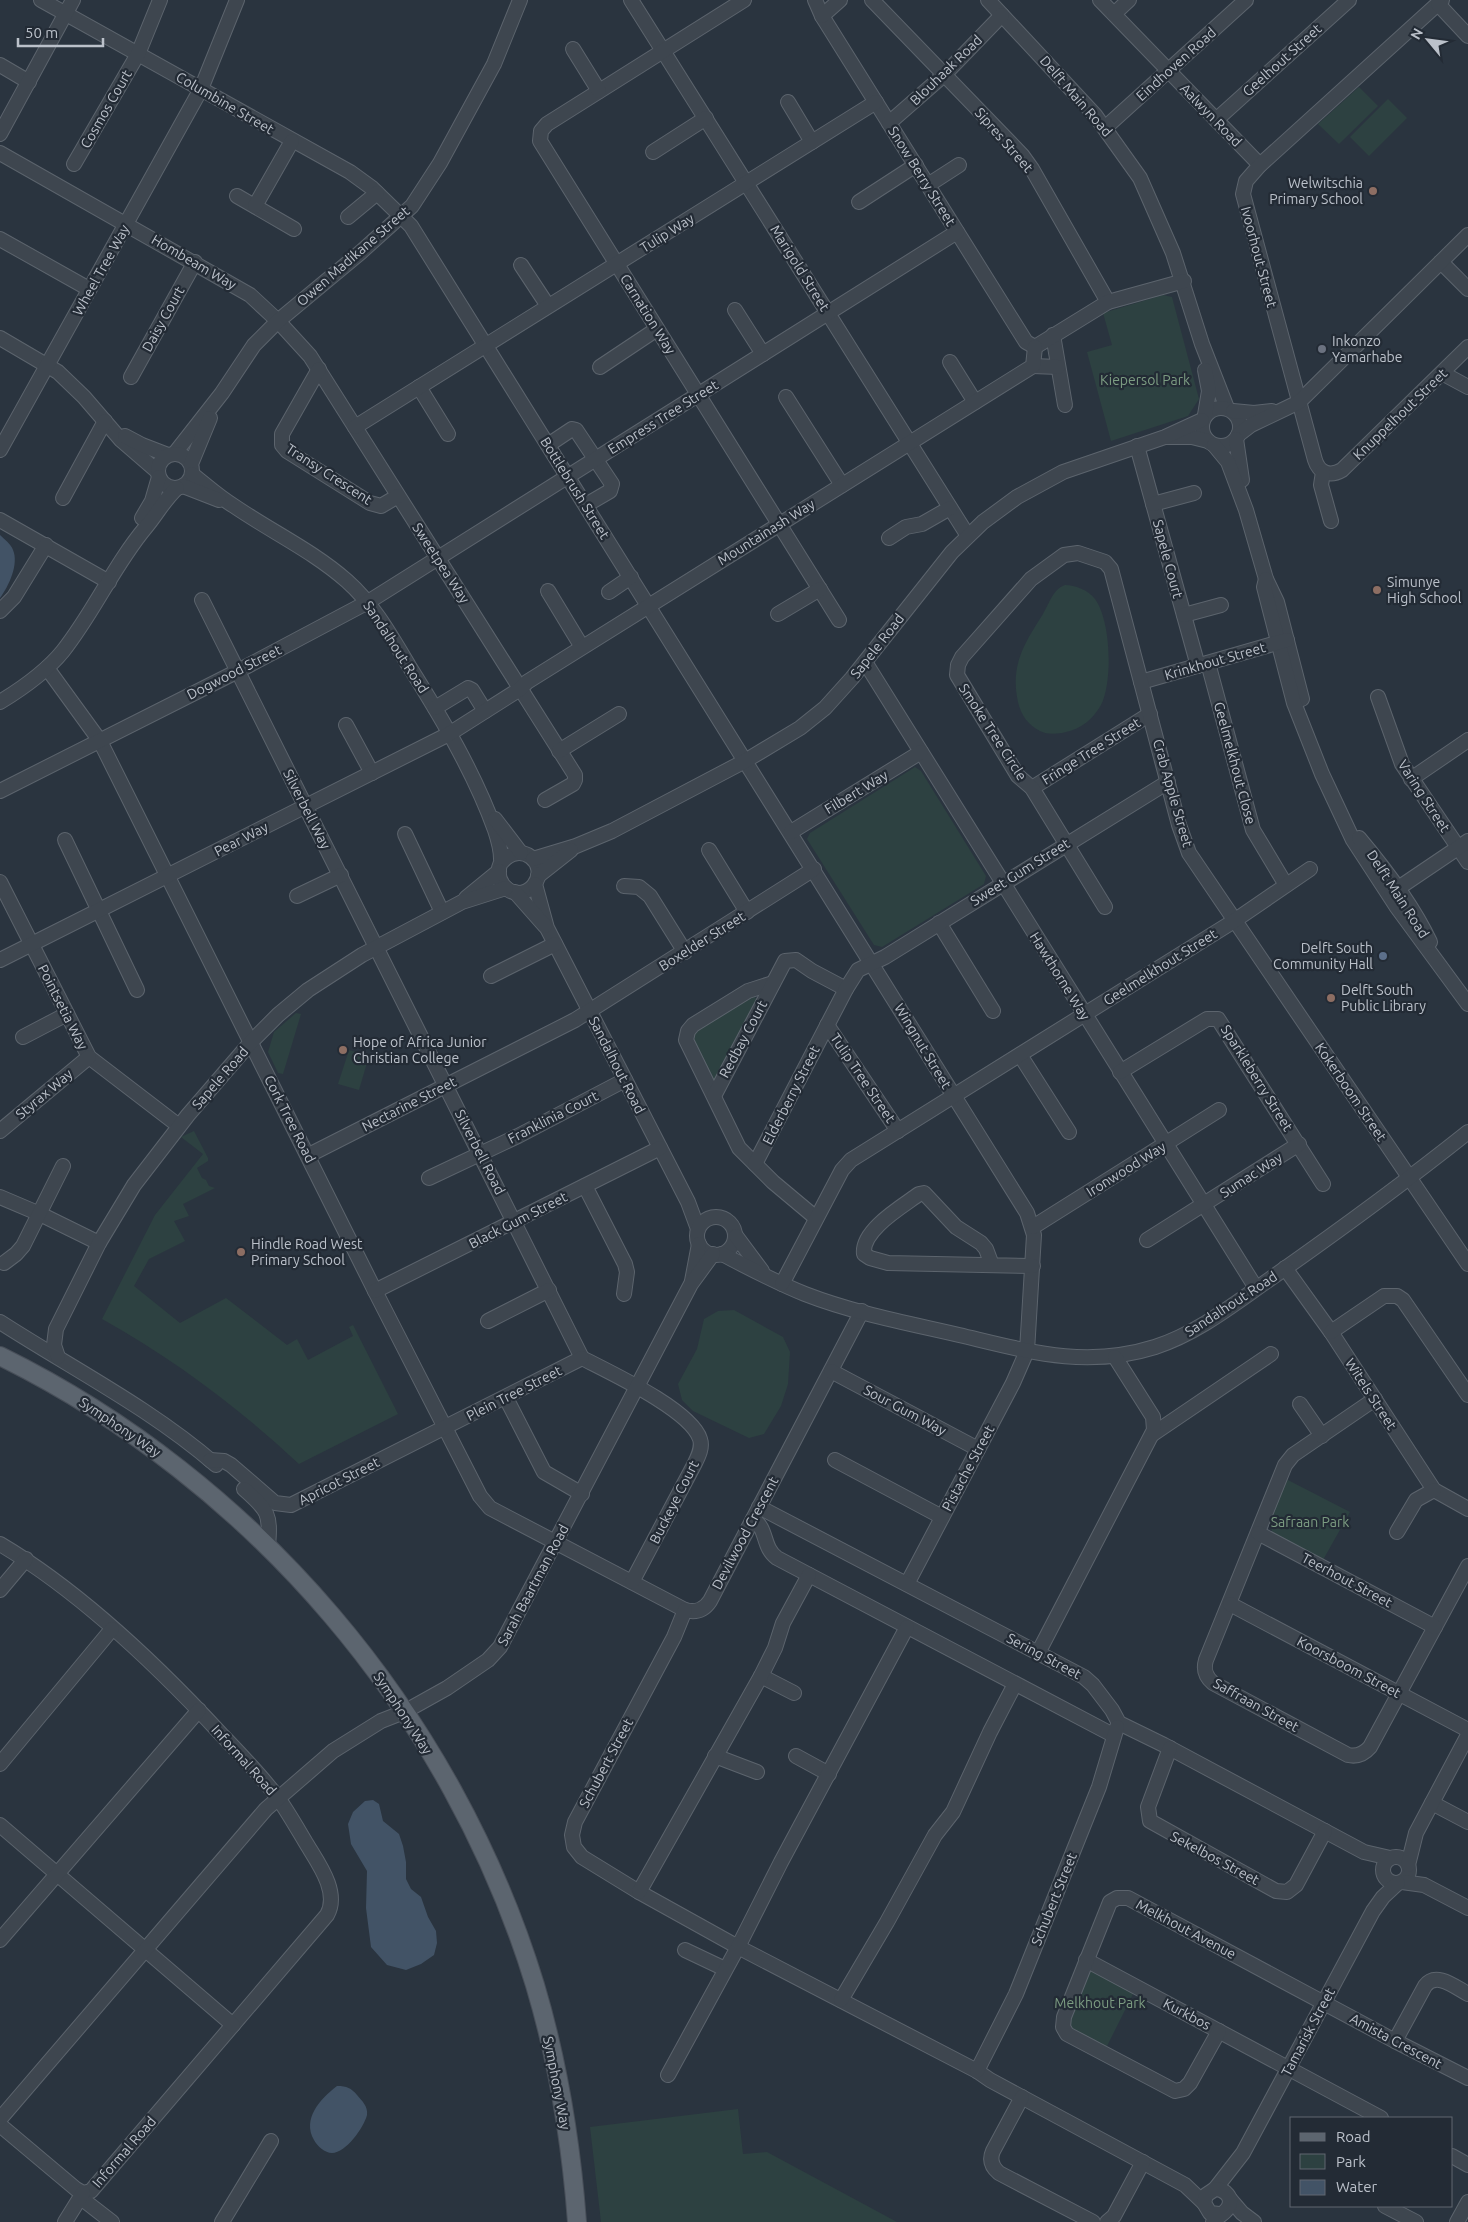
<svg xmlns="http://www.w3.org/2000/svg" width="1468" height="2222" font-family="Ubuntu,sans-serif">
<rect width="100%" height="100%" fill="#2a343f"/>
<g fill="#2d4141">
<polygon points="1359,87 1378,106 1339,144 1318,124"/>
<polygon points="1388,99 1407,118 1369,156 1350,137"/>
<polygon points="1163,295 1172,297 1199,399 1188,416 1111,441 1087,352 1112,345 1103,313"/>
<path d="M1065 585C1075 585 1088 590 1095 599 1111 621 1113 681 1101 705 1093 719 1081 729 1066 732 1058 734 1048 735 1040 731 1028 725 1021 715 1018 702 1010 665 1024 644 1043 614 1049 604 1053 589 1065 585Z"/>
<polygon points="915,767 921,771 986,876 984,884 882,947 874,945 807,839 810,833"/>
<polygon points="753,995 758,1001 716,1079 711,1079 690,1034"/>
<polygon points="296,1013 301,1014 283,1074 278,1073 268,1052 274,1032"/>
<polygon points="349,1050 369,1056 359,1090 338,1084"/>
<path d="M194 1131 208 1158V1161L197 1168 202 1178 206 1180 209 1186 215 1188 183 1204 189 1216 174 1221 185 1241 149 1259 134 1286 180 1323 226 1298 287 1345 297 1339 308 1360 353 1336 349 1327 353 1325 398 1414 299 1464C239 1408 174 1359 102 1319L155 1215 203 1154 181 1137Z"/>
<polygon points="734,1310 783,1337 790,1352 788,1384 781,1406 764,1434 749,1438 693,1411 682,1400 678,1384 697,1349 704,1319 718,1311"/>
<polygon points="1286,1479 1350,1512 1323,1560 1273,1534 1269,1521"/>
<polygon points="1091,1970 1135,1990 1106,2048 1072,2034 1066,2023 1088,1972"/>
<polygon points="738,2109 743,2154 767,2152 897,2222 601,2222 590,2127"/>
</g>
<g fill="#425366">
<path d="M0 535C4 539 11 544 13 550 19 564 9 586 0 598Z"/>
<polygon points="373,1800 379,1804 383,1821 399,1834 403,1846 406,1862 406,1879 411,1889 421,1897 428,1917 436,1931 437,1943 434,1955 421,1964 406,1970 387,1965 371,1947 366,1908 367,1871 351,1844 348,1824 353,1812 365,1801"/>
<path d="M337 2086C347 2086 351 2088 357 2095 362 2101 368 2106 367 2115 364 2127 346 2153 332 2153 325 2153 317 2146 314 2140 302 2119 320 2099 337 2086Z"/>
</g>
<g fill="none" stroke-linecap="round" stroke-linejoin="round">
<g stroke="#5c646d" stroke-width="16">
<g id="minor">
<polyline points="41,0 350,172 372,188 411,226 1027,1213 1034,1235 1027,1351 1013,1383 907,1584"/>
<polyline points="631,0 968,536"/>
<polyline points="744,0 547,124 541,131 540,141 839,620"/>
<polyline points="815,0 822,16 1026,342 1035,347"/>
<polyline points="872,0 1022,155 1032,169 1108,302"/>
<polyline points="988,0 1095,115 1140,178 1173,253 1202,344 1227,408"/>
<polyline points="1100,0 1260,165"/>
<path d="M1442 0 1260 165 1246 181 1243 194 1315 460C1319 473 1330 477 1342 470L1468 347"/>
<polyline points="1438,4 1468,36"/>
<polyline points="1114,14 1129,0"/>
<polyline points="822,16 840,0"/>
<polyline points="573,49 599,91"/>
<polyline points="0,65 29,82"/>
<polyline points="788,102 812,142"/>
<polyline points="1216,120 1349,0"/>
<polyline points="889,123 945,74 1002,15"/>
<polyline points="1106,127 1246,0"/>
<polyline points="0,134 73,0"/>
<polyline points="653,152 706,118"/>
<polyline points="0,153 250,295 278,321 310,356 575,775 575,780 573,784 545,800"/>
<polyline points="74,164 138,54 160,0"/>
<polyline points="928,185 959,165"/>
<polyline points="237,196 294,229"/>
<polyline points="859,202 916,165"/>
<polyline points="255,206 292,141"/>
<polyline points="348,217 377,193"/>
<polyline points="0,239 89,289"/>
<polyline points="1441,262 1468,289"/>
<polyline points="521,265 548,306"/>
<polyline points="735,310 763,354"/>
<polyline points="1053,335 1065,405"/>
<polyline points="0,338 58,372 84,397 121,440 158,472"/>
<polyline points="1035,347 1108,302 1184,281"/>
<polyline points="950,362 975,402"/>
<polyline points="1033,366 1058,367"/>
<polyline points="600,367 657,329"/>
<polyline points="319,369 282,434 282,445 287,451 370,503 381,506 398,496"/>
<polyline points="1442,373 1468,387"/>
<polyline points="131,377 195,262"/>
<polyline points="419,387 448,434"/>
<polyline points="786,397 842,485"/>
<circle cx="1221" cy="427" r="19"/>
<polyline points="1233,411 1254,413 1272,411"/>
<polyline points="1205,415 1209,391 1205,370"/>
<polyline points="355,427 876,102"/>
<polyline points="1238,435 1251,425 1299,402 1468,235"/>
<polyline points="125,436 142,445 168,455"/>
<polyline points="1167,437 1192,437 1208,441"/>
<polyline points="1236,439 1242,480"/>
<polyline points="548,445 572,429 576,430 612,484 610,491 586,505"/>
<polyline points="1214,445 1228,462 1246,510 1266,579 1277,602 1302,699"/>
<polyline points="1137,446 1198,666"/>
<polyline points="0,450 201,89 237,0"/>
<polyline points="175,453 222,393 254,345 278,321 361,252 412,206 440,163 494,64 520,0"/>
<circle cx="175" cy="471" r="17"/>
<polyline points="191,464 210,418"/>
<polyline points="1323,472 1321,485 1331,521"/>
<path d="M192 474C206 485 219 497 234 506 272 532 313 551 347 581 374 605 391 636 409 666 441 717 474 772 495 830 498 839 501 848 501 859 502 863 499 865 499 869 497 881 506 892 518 893 524 893 530 890 534 885 550 863 520 840 502 862"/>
<polyline points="183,486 219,500"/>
<polyline points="63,498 105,421"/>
<polyline points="1153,504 1194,493"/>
<polyline points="142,518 152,501 159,477"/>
<polyline points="0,520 109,582"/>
<polyline points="889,538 906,527 922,524 950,508"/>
<polyline points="1266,579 1264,587 1294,703 1322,774 1353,840 1396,906 1468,1004"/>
<polyline points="548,591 582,647"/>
<polyline points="609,592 631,577"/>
<polyline points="202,600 582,1358"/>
<polyline points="0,611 14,597 46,545"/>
<polyline points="778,614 820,589"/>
<polyline points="1184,615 1221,605"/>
<polyline points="865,662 1256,1288"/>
<polyline points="1208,663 1253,830 1286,885"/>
<path d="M47 668 100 741 375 1291 480 1496 490 1508 685 1610C696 1613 704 1610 710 1601L862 1311"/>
<polyline points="1141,682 1287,640"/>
<polyline points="1378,697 1402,764 1468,862"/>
<path d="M0 702C23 688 46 672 63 651 94 612 114 565 146 527 157 514 164 500 177 488"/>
<polyline points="435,708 468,688 472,690 485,711"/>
<polyline points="346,725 372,773"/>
<polyline points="559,751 619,714"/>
<polyline points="1411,779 1468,740"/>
<polyline points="1032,788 1150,714"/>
<polyline points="0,791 238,671 368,602 957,232"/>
<polyline points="495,819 521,853"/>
<polyline points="791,832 921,752"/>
<polyline points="405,834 442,912"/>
<path d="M1359 838C1386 870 1412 904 1430 942"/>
<polyline points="65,840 137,990"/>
<polyline points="709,850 747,912"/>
<polyline points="533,859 576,846 612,831 745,761 800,728 825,708 852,678 952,552 983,522 1017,497 1063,472 1165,437 1202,420"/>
<polyline points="538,876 571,850"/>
<polyline points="0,882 89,1057 179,1126"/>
<polyline points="535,884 547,928 688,1202 698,1229"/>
<polyline points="624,886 639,887 650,896 685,952"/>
<polyline points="515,892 545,926"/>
<polyline points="1391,893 1468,841"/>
<polyline points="297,896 341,875"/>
<polyline points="466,898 499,871"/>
<polyline points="1105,907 1032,788 1018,776 957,675 958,665 962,657 1031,579 1064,555 1078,553 1105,562 1111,569 1179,825 1189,853 1468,1264"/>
<polyline points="939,923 993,1011"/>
<polyline points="0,960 449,734 520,689 527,682 1033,366 1035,347"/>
<polyline points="491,976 555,944"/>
<polyline points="773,983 748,991 693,1025 688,1031 686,1040 739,1148 773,1182 816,1218"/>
<polyline points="827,1025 898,1131"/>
<polyline points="23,1037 67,1014"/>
<polyline points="1020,1055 1069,1132"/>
<polyline points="1120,1072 1207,1019 1218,1019 1323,1184"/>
<polyline points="714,1096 785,961 796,960 812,971 846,989"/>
<polyline points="0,1131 89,1057"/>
<polyline points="309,1155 575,1020 814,869"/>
<polyline points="755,1164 846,989 858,970 885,957 1168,782"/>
<polyline points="429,1178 518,1136 625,1080"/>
<polyline points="585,1186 625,1264 627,1272 624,1294"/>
<polyline points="0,1197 40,1214 99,1243"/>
<circle cx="716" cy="1236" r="19"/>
<polyline points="1033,1227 1219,1110"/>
<polyline points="736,1236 762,1271"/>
<polyline points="1147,1240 1299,1144"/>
<path d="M722 1254C749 1268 777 1283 805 1294 854 1313 907 1323 959 1335 1027 1351 1085 1369 1155 1347 1198 1333 1234 1304 1270 1279 1337 1232 1404 1183 1468 1132"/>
<polyline points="4,1263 16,1254 23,1246 63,1166"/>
<path d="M992 1265 986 1249 981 1243 956 1227 924 1193 919 1194C903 1206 861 1230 864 1254L870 1258 888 1263 1033 1266"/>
<polyline points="1285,1268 1331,1332 1434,1490 1468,1509"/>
<polyline points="692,1281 699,1244"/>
<polyline points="782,1284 842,1170 851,1160 1234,921 1310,869"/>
<polyline points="375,1291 660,1148"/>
<polyline points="488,1321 549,1290"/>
<path d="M0 1322C73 1369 150 1408 216 1465"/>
<polyline points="1331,1332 1384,1296 1397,1296 1403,1300 1468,1395"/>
<polyline points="58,1357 54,1345 56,1329 99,1243 134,1185 188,1115 251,1042 278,1015 308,990 362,955 462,902 506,888"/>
<path d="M582 1358C609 1372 691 1410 700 1439 703 1448 698 1457 694 1465L632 1582"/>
<polyline points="831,1371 978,1449"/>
<polyline points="506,1398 544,1472 582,1494"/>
<path d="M1375 1399 1293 1455 1285 1465 1206 1660C1203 1670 1206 1677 1213 1683L1348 1755C1357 1757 1364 1754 1370 1747L1468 1566"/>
<polyline points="1300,1404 1322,1436"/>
<polyline points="1153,1434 1271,1354"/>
<polyline points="210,1460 224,1461 231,1465 275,1503 291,1505 582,1358"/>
<polyline points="835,1460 942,1517"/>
<path d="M244 1489C268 1510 271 1514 268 1546"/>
<polyline points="759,1507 1084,1677 1093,1685 1112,1710 1119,1723 1164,1745 1364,1852 1390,1858"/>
<path d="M753 1519C768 1529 762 1547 777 1558L1113 1735"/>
<polyline points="1397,1532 1416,1500 1434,1490"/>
<polyline points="1258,1533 1435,1627"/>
<path d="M0 1544C81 1592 156 1664 220 1733 240 1754 261 1775 278 1798 288 1812 297 1828 306 1843 318 1863 340 1892 327 1915L91 2191 83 2193 76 2189 0 2125"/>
<polyline points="0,1590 26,1559"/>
<polyline points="1230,1604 1468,1730"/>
<polyline points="685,1610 674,1637 575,1822 572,1835 574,1847 582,1857 639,1892 738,1947 977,2071 990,2080 1185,2185 1204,2203"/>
<polyline points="1038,1653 1154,1430 1153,1417 1115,1357"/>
<polyline points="761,1676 794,1693"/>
<polyline points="1170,1748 1148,1807 1150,1821 1276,1891 1287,1892 1296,1885 1325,1831"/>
<polyline points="715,1756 757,1772"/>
<polyline points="796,1756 829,1774"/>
<polyline points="0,1764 112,1629"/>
<polyline points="1432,1803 1468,1822"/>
<polyline points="0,1825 233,2025"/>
<circle cx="1396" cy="1870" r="13"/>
<polyline points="1408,1865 1416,1833 1468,1735"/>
<polyline points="1402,1882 1424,1885 1468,1908"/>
<polyline points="639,1892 761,1676 775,1648 783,1623 809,1575"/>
<polyline points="0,1940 199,1710"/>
<polyline points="685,1950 725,1969"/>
<polyline points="1086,1960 1381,2118"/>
<polyline points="841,2000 887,1922 935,1835 953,1812 990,1732 1015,1684"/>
<polyline points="1219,2031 1190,2083 1184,2089 1175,2091 1067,2034 1063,2027 1064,2017 1110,1902 1117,1898 1128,1898 1395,2041 1468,2078"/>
<path d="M1395 2041 1425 1986C1436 1971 1455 1987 1468 1994"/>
<polyline points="977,2071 1016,1994 1099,1787 1117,1727"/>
<polyline points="668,2075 738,1947 781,1862 907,1627"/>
<path d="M1022 2097 993 2151C989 2160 992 2167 999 2173L1093 2222"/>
<polyline points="0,2119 266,1809 333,1751 381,1721 404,1712 447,1688 488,1660 500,1647 691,1284 713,1254"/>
<polyline points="1452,2156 1468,2165"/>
<polyline points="1215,2189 1243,2153 1373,1911 1383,1897 1398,1883"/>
<polyline points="81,2198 112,2222"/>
<polyline points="1230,2199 1242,2213 1254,2222"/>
<polyline points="1385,2206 1416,2222"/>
<polyline points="65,2222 83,2193"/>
<polyline points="222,2222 271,2141"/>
<polyline points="1107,2222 1114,2216 1143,2162"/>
<path d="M1213 2222C1217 2217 1224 2214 1228 2208 1234 2198 1225 2189 1215 2189L1206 2195 1204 2203 1210 2213 1219 2214"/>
<polyline points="1457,2222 1468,2202"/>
</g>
</g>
<g stroke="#484f59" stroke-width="20">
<path id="major" d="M0 1356C254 1481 452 1713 535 1985 558 2062 571 2142 577 2222"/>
</g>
<use href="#minor" stroke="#3e464f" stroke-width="14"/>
<use href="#major" stroke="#5c656f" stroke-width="18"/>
</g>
<g fill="#8d6e63" stroke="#232b35" stroke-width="2">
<circle cx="1373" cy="191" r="5"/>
<circle cx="1377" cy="590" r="5"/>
<circle cx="1331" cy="998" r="5"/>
<circle cx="343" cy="1050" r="5"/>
<circle cx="241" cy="1252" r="5"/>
</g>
<circle fill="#6b7280" stroke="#232b35" stroke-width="2" cx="1322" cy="349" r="5"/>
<circle fill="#5c6f8a" stroke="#232b35" stroke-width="2" cx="1383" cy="956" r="5"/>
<g text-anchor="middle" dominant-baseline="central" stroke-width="4.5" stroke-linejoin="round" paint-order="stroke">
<g font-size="14" fill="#bbc1ca" stroke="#232b35">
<text transform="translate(1282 60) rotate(-42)">Geelhout Street</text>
<text transform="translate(1176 64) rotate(-42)">Eindhoven Road</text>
<text transform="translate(946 70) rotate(-44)">Blouhaak Road</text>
<text transform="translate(1076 96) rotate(49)">Delft Main Road</text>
<text transform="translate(225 103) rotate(30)">Columbine Street</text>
<text transform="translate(106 109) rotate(-60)">Cosmos Court</text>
<text transform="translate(1211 115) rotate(46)">Aalwyn Road</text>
<text transform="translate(1004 140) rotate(49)">Sipres Street</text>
<text transform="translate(922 176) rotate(58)">Snow Berry Street</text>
<text transform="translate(667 233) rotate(-32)">Tulip Way</text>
<text transform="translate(353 256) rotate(-41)">Owen Madikane Street</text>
<text transform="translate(1259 257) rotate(75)">Ivoorhout Street</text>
<text transform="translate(194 262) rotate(30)">Hombeam Way</text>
<text transform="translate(800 268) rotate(58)">Marigold Street</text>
<text transform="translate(101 270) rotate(-61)">Wheel Tree Way</text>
<text transform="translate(648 314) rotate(58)">Carnation Way</text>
<text transform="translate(163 319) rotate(-61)">Daisy Court</text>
<text transform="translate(1400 414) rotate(-44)">Knuppelhout Street</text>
<text transform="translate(663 417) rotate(-32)">Empress Tree Street</text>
<text transform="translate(329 474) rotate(33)">Transy Crescent</text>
<text transform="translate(575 488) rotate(58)">Bottlebrush Street</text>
<text transform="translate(766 532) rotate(-32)">Mountainash Way</text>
<text transform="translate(1168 559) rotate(75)">Sapele Court</text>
<text transform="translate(441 563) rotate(57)">Sweetpea Way</text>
<text transform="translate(877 646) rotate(-52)">Sapele Road</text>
<text transform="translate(396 647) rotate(57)">Sandalhout Road</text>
<text transform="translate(1215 661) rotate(-16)">Krinkhout Street</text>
<text transform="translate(234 672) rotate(-27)">Dogwood Street</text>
<text transform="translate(993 732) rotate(57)">Smoke Tree Circle</text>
<text transform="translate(1091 751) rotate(-32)">Fringe Tree Street</text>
<text transform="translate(1235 763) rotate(75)">Geelmelkhout Close</text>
<text transform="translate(856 792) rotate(-31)">Filbert Way</text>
<text transform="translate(1173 793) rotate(74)">Crab Apple Street</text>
<text transform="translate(1424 796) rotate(57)">Varing Street</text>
<text transform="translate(307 809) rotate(63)">Silverbell Way</text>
<text transform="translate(241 839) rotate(-27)">Pear Way</text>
<text transform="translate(1020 872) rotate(-32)">Sweet Gum Street</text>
<text transform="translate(1398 894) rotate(57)">Delft Main Road</text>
<text transform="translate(702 941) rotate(-32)">Boxelder Street</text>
<text transform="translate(1160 967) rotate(-32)">Geelmelkhout Street</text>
<text transform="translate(1060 976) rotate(58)">Hawthorne Way</text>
<text transform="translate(63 1007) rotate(63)">Pointsetia Way</text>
<text transform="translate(743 1039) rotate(-62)">Redbay Court</text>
<text transform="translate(923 1046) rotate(59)">Wingnut Street</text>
<text transform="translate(617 1065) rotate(63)">Sandalhout Road</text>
<text transform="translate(220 1078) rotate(-49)">Sapele Road</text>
<text transform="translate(863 1078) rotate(56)">Tulip Tree Street</text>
<text transform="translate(1257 1078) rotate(58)">Sparkleberry Street</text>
<text transform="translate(1351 1092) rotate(56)">Kokerboom Street</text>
<text transform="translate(44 1094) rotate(-40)">Styrax Way</text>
<text transform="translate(791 1095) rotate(-63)">Elderberry Street</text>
<text transform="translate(409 1104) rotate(-27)">Nectarine Street</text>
<text transform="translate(553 1117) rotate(-27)">Franklinia Court</text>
<text transform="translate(290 1119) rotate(63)">Cork Tree Road</text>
<text transform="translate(480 1152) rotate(63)">Silverbell Road</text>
<text transform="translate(1126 1169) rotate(-32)">Ironwood Way</text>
<text transform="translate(1251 1175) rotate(-33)">Sumac Way</text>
<text transform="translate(518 1220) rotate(-27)">Black Gum Street</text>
<text transform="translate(1231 1304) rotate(-33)">Sandalhout Road</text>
<text transform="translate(514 1393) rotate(-27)">Plein Tree Street</text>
<text transform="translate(1371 1394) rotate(57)">Witels Street</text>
<text transform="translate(905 1410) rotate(28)">Sour Gum Way</text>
<text transform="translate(120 1427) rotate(34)">Symphony Way</text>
<text transform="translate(968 1468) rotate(-62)">Pistache Street</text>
<text transform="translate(339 1481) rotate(-27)">Apricot Street</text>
<text transform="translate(674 1502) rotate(-63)">Buckeye Court</text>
<text transform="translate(745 1533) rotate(-62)">Devilwood Crescent</text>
<text transform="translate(1347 1580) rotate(28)">Teerhout Street</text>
<text transform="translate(533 1585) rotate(-62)">Sarah Baartman Road</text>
<text transform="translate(1044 1656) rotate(28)">Sering Street</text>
<text transform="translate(1349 1667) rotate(28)">Koorsboom Street</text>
<text transform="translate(1256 1705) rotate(29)">Saffraan Street</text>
<text transform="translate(403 1713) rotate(57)">Symphony Way</text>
<text transform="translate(244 1760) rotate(48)">Informal Road</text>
<text transform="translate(606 1763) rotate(-62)">Schubert Street</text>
<text transform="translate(1215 1858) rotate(28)">Sekelbos Street</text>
<text transform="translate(1054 1899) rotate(-68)">Schubert Street</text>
<text transform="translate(1186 1929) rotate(28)">Melkhout Avenue</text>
<text transform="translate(1187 2014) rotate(28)">Kurkbos</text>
<text transform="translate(1308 2032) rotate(-62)">Tamarisk Street</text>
<text transform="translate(1396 2041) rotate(28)">Amista Crescent</text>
<text transform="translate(557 2083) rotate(79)">Symphony Way</text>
<text transform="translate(124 2152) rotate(-49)">Informal Road</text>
</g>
<g font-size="14" fill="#bbc1ca" stroke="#232b35" text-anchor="start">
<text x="1363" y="183" text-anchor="end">Welwitschia<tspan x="1363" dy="16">Primary School</tspan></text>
<text x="1332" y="341">Inkonzo<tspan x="1332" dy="16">Yamarhabe</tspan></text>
<text x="1387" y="582">Simunye<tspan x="1387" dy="16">High School</tspan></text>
<text x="1373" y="948" text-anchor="end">Delft South<tspan x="1373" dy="16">Community Hall</tspan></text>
<text x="1341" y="990">Delft South<tspan x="1341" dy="16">Public Library</tspan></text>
<text x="353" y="1042">Hope of Africa Junior<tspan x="353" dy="16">Christian College</tspan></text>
<text x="251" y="1244">Hindle Road West<tspan x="251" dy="16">Primary School</tspan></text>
</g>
<g font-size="14" fill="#7c9c82" stroke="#232b35">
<text x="1145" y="380">Kiepersol Park</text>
<text x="1310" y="1522">Safraan Park</text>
<text x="1100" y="2003">Melkhout Park</text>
</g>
</g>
<rect x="1290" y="2117" width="162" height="90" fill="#232b35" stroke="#606771"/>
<rect x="1300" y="2133" width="25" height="8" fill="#5c656f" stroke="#606771"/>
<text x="1336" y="2142" font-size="15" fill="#bbc1ca">Road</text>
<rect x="1300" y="2154" width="25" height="15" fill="#2d4141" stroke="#606771"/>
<text x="1336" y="2167" font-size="15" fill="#bbc1ca">Park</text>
<rect x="1300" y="2180" width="25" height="15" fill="#425366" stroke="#606771"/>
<text x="1336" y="2192" font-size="15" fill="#bbc1ca">Water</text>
<g transform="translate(1428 40) rotate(299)" stroke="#232b35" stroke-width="4" paint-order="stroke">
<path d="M0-4L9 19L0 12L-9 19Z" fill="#bbc1ca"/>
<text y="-8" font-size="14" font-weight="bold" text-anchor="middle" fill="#bbc1ca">N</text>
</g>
<path d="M18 38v8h85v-8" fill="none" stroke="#bbc1ca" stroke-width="2.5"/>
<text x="25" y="38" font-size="15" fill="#bbc1ca" stroke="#232b35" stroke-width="4" paint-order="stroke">50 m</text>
</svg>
